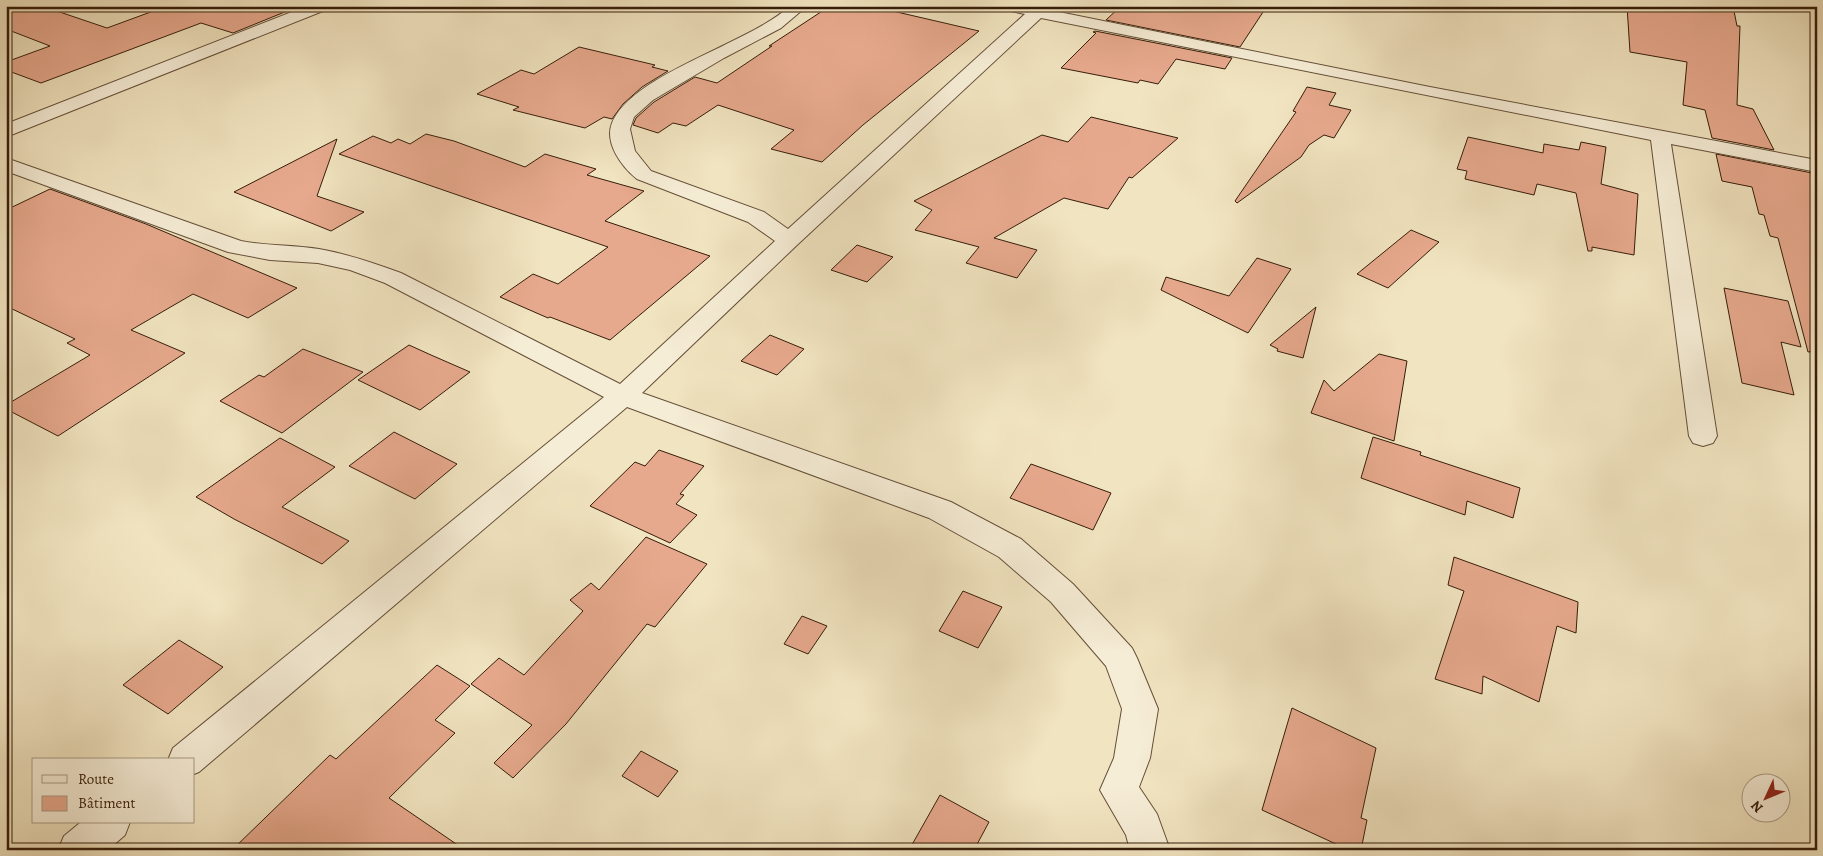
<svg xmlns="http://www.w3.org/2000/svg" width="1823" height="856" font-family="Alegreya,serif">
<rect width="100%" height="100%" fill="#f1e4c0"/>
<filter id="stains"><feTurbulence type="fractalNoise" baseFrequency=".004" numOctaves="4"/><feColorMatrix values="0 0 0 0 .2 0 0 0 0 .09 0 0 0 0 .02 0 0 0 .5 -.17"/></filter>
<radialGradient id="worn" r=".72"><stop offset=".6" stop-color="#630" stop-opacity="0"/><stop offset="1" stop-color="#630" stop-opacity=".3"/></radialGradient>
<g fill="#e7a98d" stroke="#361d0a">
<polygon points="6,6 42,6 107,28 167,6 297,7 233,33 201,23 41,83 6,70 6,62 50,46 6,29"/>
<polygon points="830,6 871,6 979,31 863,125 822,162 771,149 794,130 718,105 686,126 673,123 658,133 633,125 636,118 654,102 695,77 717,83 772,46 769,46"/>
<polygon points="1121,6 1267,6 1240,47 1106,20"/>
<polygon points="1627,6 1733,6 1737,26 1740,26 1737,105 1753,109 1774,150 1712,138 1705,110 1683,105 1687,62 1630,52"/>
<polygon points="1095,31 1232,58 1225,69 1176,59 1158,84 1140,80 1138,83 1061,68 1096,33 1093,32"/>
<polygon points="579,47 655,65 652,67 668,71 642,87 623,104 612,119 604,117 585,128 513,110 519,107 477,94 521,70 534,74"/>
<polygon points="1307,87 1336,93 1329,105 1351,110 1334,138 1324,135 1309,145 1301,157 1237,203 1235,201 1296,112 1293,111"/>
<polygon points="1091,117 1178,138 1132,178 1129,177 1108,209 1064,198 994,238 1037,250 1017,278 966,263 979,247 915,230 932,210 914,201 1042,135 1068,142"/>
<polygon points="426,134 454,141 525,167 545,154 596,169 587,175 644,191 605,221 710,256 610,340 550,317 548,318 500,297 533,274 558,284 608,247 339,154 373,136 391,143 398,139 410,144"/>
<polygon points="1468,137 1543,153 1544,144 1579,150 1581,142 1606,147 1601,184 1638,194 1634,255 1592,247 1592,251 1588,251 1576,193 1537,184 1534,195 1465,179 1467,171 1457,169"/>
<polygon points="337,139 317,196 364,212 331,231 234,192"/>
<polygon points="1716,154 1817,174 1817,351 1808,352 1778,238 1770,236 1764,215 1759,214 1752,187 1722,181"/>
<polygon points="50,189 146,224 297,288 248,318 193,294 131,330 185,353 58,436 6,409 6,405 90,355 67,343 75,339 6,306 6,210"/>
<polygon points="1411,230 1439,242 1388,288 1357,274"/>
<polygon points="857,245 893,257 867,282 831,270"/>
<polygon points="1257,258 1291,269 1248,333 1161,290 1166,277 1229,296"/>
<polygon points="1724,288 1788,301 1801,347 1781,342 1794,395 1742,383"/>
<polygon points="1316,307 1303,358 1277,351 1278,349 1270,345"/>
<polygon points="770,335 804,349 777,375 741,361"/>
<polygon points="409,345 431,355 470,372 420,410 358,380"/>
<polygon points="303,349 363,372 282,433 220,401 259,375 264,377"/>
<polygon points="1379,354 1407,361 1394,441 1311,413 1324,380 1334,391"/>
<polygon points="394,432 457,464 415,499 349,466"/>
<polygon points="1373,437 1421,452 1420,455 1520,488 1513,518 1467,501 1465,515 1361,478"/>
<polygon points="280,438 335,467 282,507 349,541 322,564 234,519 196,497"/>
<polygon points="659,450 704,466 680,494 684,495 676,504 697,515 670,543 590,506 635,462 645,466"/>
<polygon points="1031,464 1111,493 1093,530 1010,498"/>
<polygon points="646,537 707,564 655,627 647,624 566,724 513,778 494,763 532,725 471,684 499,658 524,675 583,611 570,600 591,583 599,590"/>
<polygon points="1454,557 1578,602 1576,633 1557,626 1539,702 1483,676 1482,694 1435,679 1464,591 1448,585"/>
<polygon points="963,591 1002,607 978,648 939,631"/>
<polygon points="802,616 827,626 808,654 784,644"/>
<polygon points="179,640 223,667 168,714 123,685"/>
<polygon points="437,665 470,686 435,720 455,733 389,798 465,850 232,850 330,755 336,759"/>
<polygon points="1292,708 1376,748 1361,818 1367,820 1361,850 1349,850 1262,810"/>
<polygon points="641,751 678,771 658,797 622,776"/>
<polygon points="940,795 989,822 974,850 909,850"/>
</g>
<g fill="none" stroke-linecap="round" stroke-linejoin="round">
<g stroke="#654f38" stroke-width="2">
<g id="minor">
<polygon points="307,6 330,6 328,9 6,137 6,124"/>
<path d="M790 6H807L781 28 724 58 653 100 634 117 630 129 635 151 651 171 764 212 788 229 1025 14 1001 9 999 6H1052L1049 10 1430 87 1817 160V172L1671 144 1717 436 1713 443 1703 446 1693 443 1689 436 1651 140 1041 18 797 245 642 393 951 502 1021 539 1073 584 1132 648 1137 658 1158 709 1150 758 1139 787 1157 814 1170 850H1130L1126 835 1100 790 1114 758 1122 709 1106 666 1051 602 999 557 929 518 627 407 199 772 194 774V760H168L173 748 604 397 385 283 350 270 318 263 270 260 228 252 6 171V158L241 241C267 246 293 245 319 249 347 254 374 263 401 273L620 384 775 241 748 222 637 179C622 167 604 143 612 123 633 73 749 44 790 6Z"/>
<polygon points="81,822 130,822 125,835 108,850 58,850 64,836"/>
</g>
</g>
<use href="#minor" fill="#f6edd6" fill-rule="evenodd"/>
</g>
<rect width="1823" height="856" fill="none" stroke="#f1e4c0" stroke-width="25"/>
<rect x="8" y="8" width="1808" height="841" fill="none" stroke="#361d0a" stroke-width="2.5"/>
<rect x="12" y="12" width="1798" height="831" fill="none" stroke="#361d0a"/>
<rect x="32" y="758" width="162" height="65" fill="#f6edd6" stroke="#a99a84"/>
<rect x="42" y="775" width="25" height="8" fill="#f6edd6" stroke="#a99a84"/>
<text x="78" y="784" font-size="15" fill="#361d0a">Route</text>
<rect x="42" y="796" width="25" height="15" fill="#e7a98d" stroke="#a99a84"/>
<text x="78" y="808" font-size="15" fill="#361d0a">Bâtiment</text>
<g transform="translate(1766 798) rotate(226)"><circle r="24" fill="#f6edd6" stroke="#a99a84"/>
<path d="M0-4L9 19L0 12L-9 19Z" fill="#8f2418"/>
<text y="-8" font-size="14" font-weight="bold" text-anchor="middle" fill="#361d0a">N</text>
</g>
<rect width="100%" height="100%" filter="url(#stains)"/>
<rect width="100%" height="100%" fill="url(#worn)"/>
</svg>
